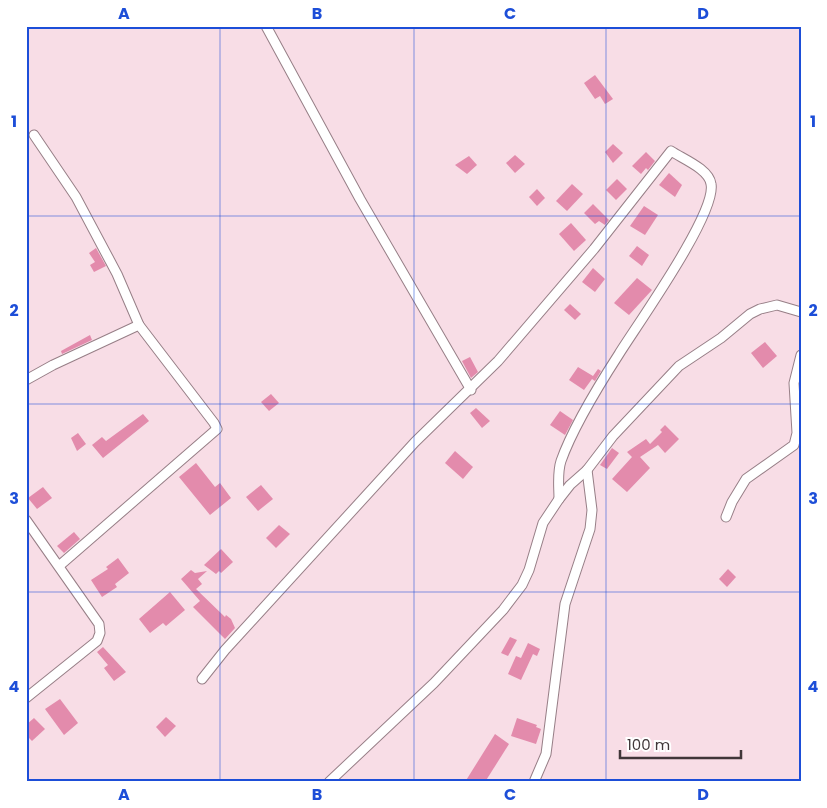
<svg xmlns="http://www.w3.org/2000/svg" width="827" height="808" font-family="Poppins,sans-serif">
<rect width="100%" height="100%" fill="#f8dde6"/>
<g fill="#e38bac">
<polygon points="595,75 613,99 605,104 600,96 595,99 584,83"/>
<polygon points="613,144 623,153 613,163 605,152"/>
<polygon points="646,152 655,161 648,170 646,168 641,174 632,166"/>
<polygon points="515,155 525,164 515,173 506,163"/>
<polygon points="469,156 477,165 467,174 455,165"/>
<polygon points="669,173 682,185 675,197 659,185"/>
<polygon points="617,179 627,189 616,200 606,190"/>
<polygon points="572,184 583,194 567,211 556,201"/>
<polygon points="537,189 545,198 537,206 529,197"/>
<polygon points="593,204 609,220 605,225 599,221 595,224 584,213"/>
<polygon points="644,206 658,215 645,235 630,226"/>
<polygon points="571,223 586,240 574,251 559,234"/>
<polygon points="637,246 649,255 642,266 629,256"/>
<polygon points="96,248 106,266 94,272 90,265 95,262 89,253"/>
<polygon points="593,268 605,279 595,292 582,282"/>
<polygon points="637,278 652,290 629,315 614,303"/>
<polygon points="570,304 581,314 575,320 564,310"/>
<polygon points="90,335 92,340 62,354 61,351"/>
<polygon points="765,342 777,356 763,368 751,353"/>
<polygon points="470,357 478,372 471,378 462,361"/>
<polygon points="578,367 593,376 598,369 601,371 595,381 592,379 584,390 569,380"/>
<polygon points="271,394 279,403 269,411 261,402"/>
<polygon points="476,408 490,421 482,428 470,413"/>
<polygon points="560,411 573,420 565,435 550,425"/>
<polygon points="143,414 149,421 103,458 92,445 102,437 106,441"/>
<polygon points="665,425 679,439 665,453 658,445 640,457 650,468 627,492 612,479 632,457 627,452 646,439 650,444 662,432 660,430"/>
<polygon points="78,433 86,444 77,451 71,438"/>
<polygon points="612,448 619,453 607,469 600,465"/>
<polygon points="455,451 473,467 463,479 445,463"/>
<polygon points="196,463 215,487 220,483 231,498 210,515 179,477"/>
<polygon points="261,485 273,499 258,511 246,497"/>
<polygon points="43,487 52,498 37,509 28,498"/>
<polygon points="279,525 290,534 276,548 266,538"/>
<polygon points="74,532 80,539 64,553 57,546"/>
<polygon points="221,549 233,562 221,573 219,571 216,574 204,565"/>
<polygon points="118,558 129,573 115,584 117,587 102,597 91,580 108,569 106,567"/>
<polygon points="728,569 736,577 727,587 719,579"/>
<polygon points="191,570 195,573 207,571 198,579 202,584 196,589 225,617 226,615 231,619 235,628 225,639 193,607 200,601 181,579"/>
<polygon points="170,592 185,610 166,626 163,623 150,633 139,619"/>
<polygon points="510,637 517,640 508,656 501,653"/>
<polygon points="528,643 540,649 537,656 533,654 521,680 508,674 516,656 521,658"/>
<polygon points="103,647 126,672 114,681 104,668 108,665 97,652"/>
<polygon points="60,699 78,723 64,735 45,709"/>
<polygon points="166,717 176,726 165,737 156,727"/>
<polygon points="34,718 45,729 32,741 26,735 26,725"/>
<polygon points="517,718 537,725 536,727 541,729 536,744 511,736"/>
<polygon points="495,734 509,744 485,782 465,782"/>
</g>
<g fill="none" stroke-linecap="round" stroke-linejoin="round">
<g stroke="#977f87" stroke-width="11">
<g id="street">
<polyline points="266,26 360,199 471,390"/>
<polyline points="34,135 76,197 117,274 139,325 214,423 217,429 59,566"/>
<polyline points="26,380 53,365 139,325"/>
<polyline points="726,517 732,502 746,479 794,445 797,433 794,383 801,355"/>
<polyline points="26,520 99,624 100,633 97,641 26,698"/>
<path d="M202 679 225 650 415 442 498 361 594 249 671 151C683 159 709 169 711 184 717 213 637 325 619 354 599 385 573 427 561 461 557 473 559 487 559 499L570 485 587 470 613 436 679 366 721 338 750 314 760 309 777 305 801 312"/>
<polyline points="329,782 434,683 503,610 522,585 529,570 543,523 559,499"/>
<polyline points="534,782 546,754 565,604 590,529 592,510 587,470"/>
</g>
</g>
<use href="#street" stroke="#fff" stroke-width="9"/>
</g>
<path fill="none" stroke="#1d4ed8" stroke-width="1" stroke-opacity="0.55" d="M220 26V782M414 26V782M606 26V782M26 216H801M26 404H801M26 592H801"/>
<rect width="827" height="808" fill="none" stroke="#ffffff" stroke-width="55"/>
<path d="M620 750v8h121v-8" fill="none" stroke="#403639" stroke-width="2.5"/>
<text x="627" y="750" font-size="15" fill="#403639" stroke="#ffffff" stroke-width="4" paint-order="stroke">100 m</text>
<rect x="28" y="28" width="772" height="752" fill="none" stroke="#1d4ed8" stroke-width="2"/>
<g font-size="16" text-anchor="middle" font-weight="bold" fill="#1d4ed8">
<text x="124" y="19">A</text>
<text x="317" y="19">B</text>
<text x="510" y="19">C</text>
<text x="703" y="19">D</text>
<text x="14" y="127">1</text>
<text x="813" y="127">1</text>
<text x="14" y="316">2</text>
<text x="813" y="316">2</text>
<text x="14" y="504">3</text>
<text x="813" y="504">3</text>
<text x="14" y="692">4</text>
<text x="813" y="692">4</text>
<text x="124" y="800">A</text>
<text x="317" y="800">B</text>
<text x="510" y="800">C</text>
<text x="703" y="800">D</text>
</g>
</svg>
